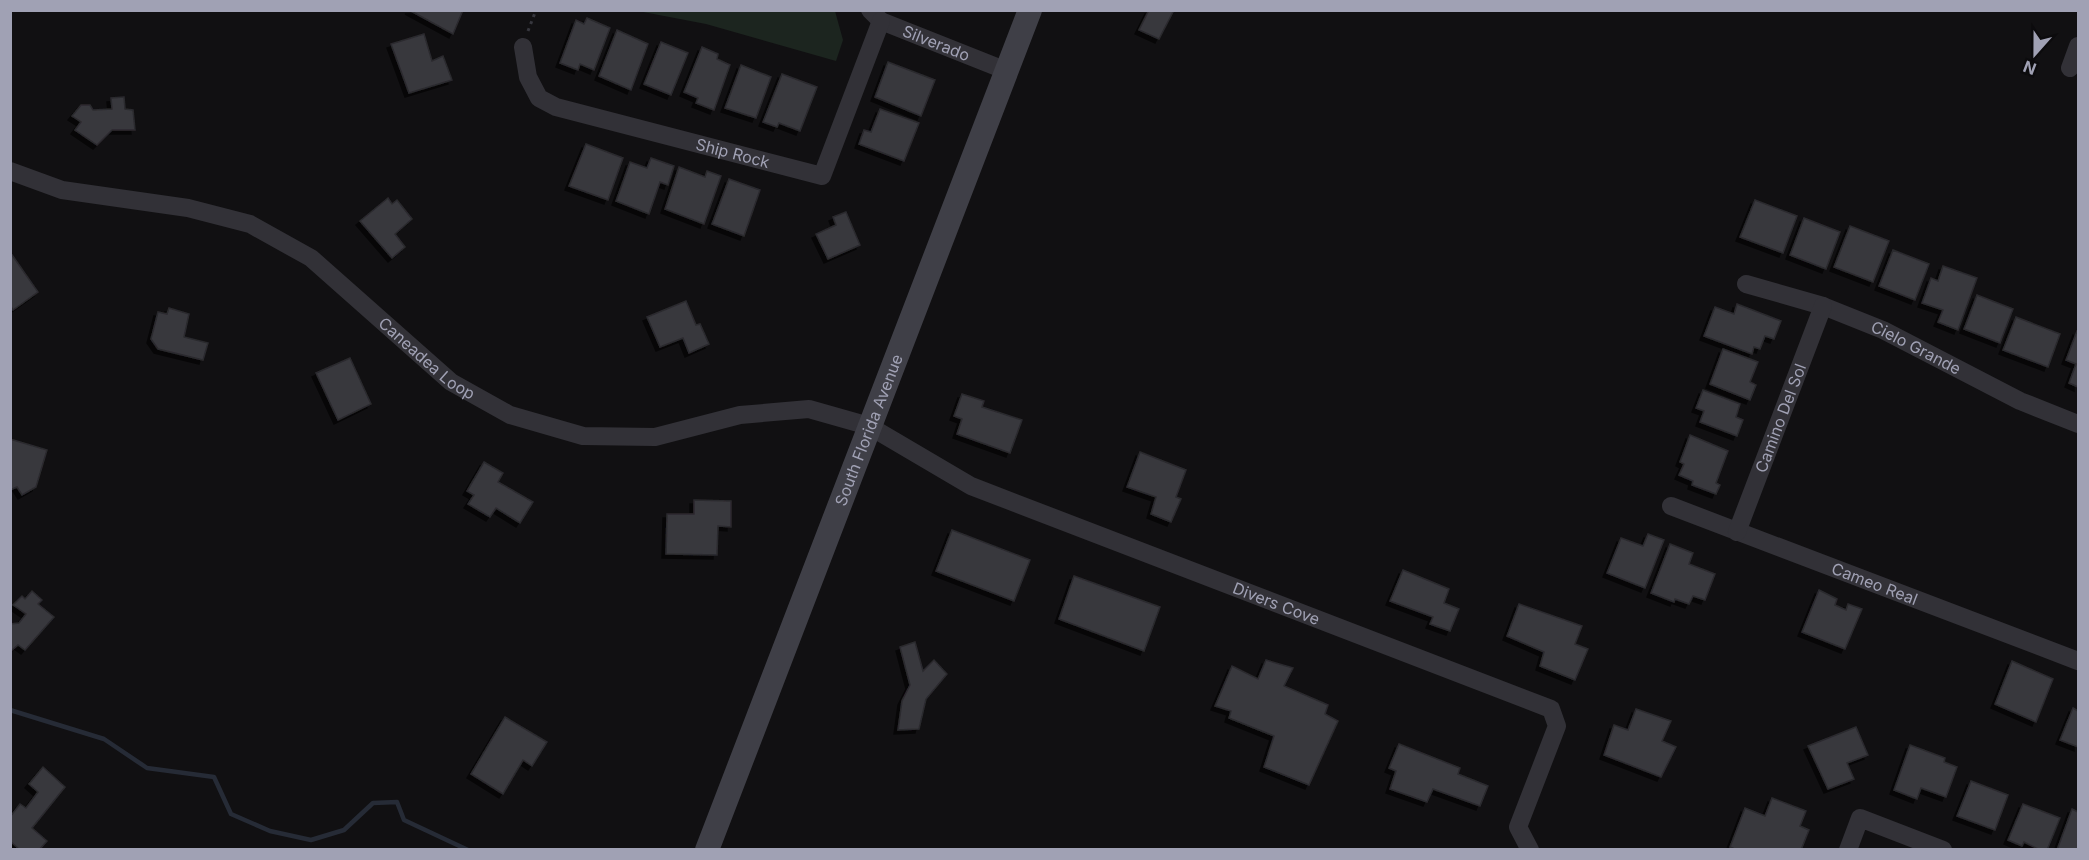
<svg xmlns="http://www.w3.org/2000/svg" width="2089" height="860" font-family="Inter,sans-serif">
<defs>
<filter id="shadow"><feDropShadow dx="-4" dy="4" stdDeviation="0" flood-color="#0009"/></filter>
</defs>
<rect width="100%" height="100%" fill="#111012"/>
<polygon fill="#1c251f" points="638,11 835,11 843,40 836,61 706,24"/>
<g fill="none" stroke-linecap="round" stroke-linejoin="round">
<polyline stroke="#262b36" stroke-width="4.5" points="10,710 104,739 147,768 214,777 231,814 270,831 311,840 344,830 373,803 397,802 404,820 468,850"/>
</g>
<g fill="#38373d" stroke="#2b2a2e" stroke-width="1.5" filter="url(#shadow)">
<polygon points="409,10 463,10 453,34"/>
<polygon points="1149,10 1174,10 1159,39 1139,30"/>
<polygon points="587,18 610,28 594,70 580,64 578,70 560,63 576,20 584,24"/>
<polygon points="617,30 648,44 631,90 599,76"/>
<polygon points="424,34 432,61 443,56 452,80 409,93 391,44"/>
<polygon points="661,42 688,53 671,95 644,84"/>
<polygon points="702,47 718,54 717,59 730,65 714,110 696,103 698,98 684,92"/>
<polygon points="888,62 935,80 921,116 875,97"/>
<polygon points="741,65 771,77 756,118 725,108"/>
<polygon points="782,74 817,87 800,131 779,123 777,127 763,122"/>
<polygon points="124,97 125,109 133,110 135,130 112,130 97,145 75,130 81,122 72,116 81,105 90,105 93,110 112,109 111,98"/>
<polygon points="880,109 919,123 904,161 859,144 864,130 871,132"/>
<polygon points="586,144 623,158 608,200 569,186"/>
<polygon points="651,158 674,166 668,185 660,182 649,214 616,201 630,162 647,168"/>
<polygon points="679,167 705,177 707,171 721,176 704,224 665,209"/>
<polygon points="729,179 760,190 744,236 712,224"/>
<polygon points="388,198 392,204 397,200 412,219 395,234 405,247 392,258 360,221"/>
<polygon points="1755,200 1797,216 1783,253 1740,237"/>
<polygon points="846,212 860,245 828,259 816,234 836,225 833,217"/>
<polygon points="1804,218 1840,232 1826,269 1790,255"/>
<polygon points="1850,226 1889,241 1873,282 1834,267"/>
<polygon points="1893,250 1929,264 1915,300 1879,286"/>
<polygon points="10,252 38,292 13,310 10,305"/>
<polygon points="1943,266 1977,278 1958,330 1938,322 1943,310 1922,303 1931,278 1938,281"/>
<polygon points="1977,295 2013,309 2000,343 1964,329"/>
<polygon points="686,301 696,325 700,324 709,344 689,353 683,338 660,347 647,317"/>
<polygon points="1737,304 1781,321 1774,339 1765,336 1760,349 1754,347 1752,354 1704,336 1715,307 1734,314"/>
<polygon points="169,308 189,314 184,337 208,343 203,360 158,349 151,339 158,312 167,314"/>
<polygon points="2016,317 2060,334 2048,367 2003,350"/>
<polygon points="2077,331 2078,332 2078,387 2069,383 2076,364 2066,360"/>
<polygon points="1723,349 1758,362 1750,382 1756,385 1750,400 1710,384"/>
<polygon points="350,358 371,404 338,420 316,373"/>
<polygon points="1703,390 1740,404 1736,417 1743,420 1737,436 1700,422 1704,411 1696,408"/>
<polygon points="962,394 984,401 982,407 1022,420 1010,453 957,434 962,419 954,416"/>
<polygon points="1690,435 1728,451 1716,483 1720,485 1716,494 1692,485 1693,481 1679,475 1684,464 1680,462"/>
<polygon points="10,439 47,450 36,487 22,495 17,487 10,490"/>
<polygon points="1140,452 1186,470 1176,497 1181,499 1171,522 1151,514 1156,497 1127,487"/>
<polygon points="484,462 503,473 498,482 533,502 520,523 496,508 490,517 468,504 474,495 467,491"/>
<polygon points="694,500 731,501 731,527 718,526 717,555 666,554 667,514 694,514"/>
<polygon points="952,530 1030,560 1014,601 936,571"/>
<polygon points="1648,534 1664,540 1645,588 1607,573 1621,538 1643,546"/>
<polygon points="1670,544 1693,553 1689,564 1715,574 1705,600 1693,596 1689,604 1675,599 1674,602 1651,593"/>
<polygon points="1403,570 1449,589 1444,603 1459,609 1450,631 1430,624 1433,617 1390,601"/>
<polygon points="1074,576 1160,607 1144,651 1059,619"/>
<polygon points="1819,590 1837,599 1835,605 1846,610 1848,604 1862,609 1845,649 1802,632"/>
<polygon points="32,591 42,600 38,604 54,617 25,650 18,645 11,651 10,624 19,623 26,614 13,605 22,596 25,599"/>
<polygon points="1519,604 1582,626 1575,644 1588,649 1575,680 1540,666 1544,652 1507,636"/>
<polygon points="915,642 923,671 934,660 947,674 926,699 919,729 898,730 902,701 910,685 900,647"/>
<polygon points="1266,660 1293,668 1284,686 1328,705 1325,714 1338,721 1309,785 1264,767 1274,736 1229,718 1231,711 1215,706 1232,666 1258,679"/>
<polygon points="2012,661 2053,679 2036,722 1995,704"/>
<polygon points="2073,708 2078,711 2078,747 2060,740"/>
<polygon points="1636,709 1671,721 1662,741 1676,747 1661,777 1604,755 1614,725 1628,730"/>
<polygon points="505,717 547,742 532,766 523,760 503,794 471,774"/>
<polygon points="1856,727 1868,755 1847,763 1854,779 1828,789 1808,746"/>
<polygon points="1399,744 1460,768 1458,774 1488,786 1480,806 1433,789 1427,802 1390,789 1396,771 1389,768"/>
<polygon points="1910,745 1945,758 1944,762 1957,767 1946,797 1921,788 1917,799 1894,790"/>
<polygon points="43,767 65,787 32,828 47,841 39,850 20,850 10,841 10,817 20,804 26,808 38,792 29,784"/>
<polygon points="1971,781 2008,795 1995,830 1957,816"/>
<polygon points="1772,798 1806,811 1800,826 1809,830 1801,850 1737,850 1730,847 1745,808 1765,816"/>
<polygon points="2023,804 2060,818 2047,850 2040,850 2024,842 2022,846 2008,840"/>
<polygon points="2072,809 2078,812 2078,850 2057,850"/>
</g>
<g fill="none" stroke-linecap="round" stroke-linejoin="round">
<polyline stroke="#37373e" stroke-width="3" stroke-dasharray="3 4.5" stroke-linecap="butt" points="528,31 536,10"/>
<g stroke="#323137" stroke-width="18">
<path id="s1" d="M870 10 881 21 1007 71"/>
<path id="s2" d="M523 47 528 77 539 98 556 107 822 176 881 21"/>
<polyline points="2070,68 2078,46"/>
<path id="s3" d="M10 171 62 190 188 208 250 224 311 258 451 382 510 415 583 436 655 437 740 415 809 409 869 426 971 486 1551 709 1557 726 1518 827 1530 850"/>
<path id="s4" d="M1746 284 1823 306 1883 330 2020 401 2078 424"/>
<path id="s5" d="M1671 506 2078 661"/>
<path id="s6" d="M1737 532 1823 306"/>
<polyline points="1848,850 1860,818 1943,850"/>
</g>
<path stroke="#3f3f47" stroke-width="24" id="s7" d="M707 850 1030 10"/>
</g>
<g text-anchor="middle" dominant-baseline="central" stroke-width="5" stroke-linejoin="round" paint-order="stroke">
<g font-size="16" fill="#a0a1b4" stroke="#0c0b0d">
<text stroke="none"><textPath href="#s1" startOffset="75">Silverado</textPath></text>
<text stroke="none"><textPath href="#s2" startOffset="256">Ship Rock</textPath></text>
<text stroke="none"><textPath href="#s4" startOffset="182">Cielo Grande</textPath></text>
<text stroke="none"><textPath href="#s3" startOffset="470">Caneadea Loop</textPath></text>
<text stroke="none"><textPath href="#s6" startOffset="122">Camino Del Sol</textPath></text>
<text stroke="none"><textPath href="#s7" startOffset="450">South Florida Avenue</textPath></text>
<text stroke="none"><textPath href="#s5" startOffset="218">Cameo Real</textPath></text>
<text stroke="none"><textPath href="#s3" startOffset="1384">Divers Cove</textPath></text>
</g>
</g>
<rect width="2089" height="860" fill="none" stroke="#a0a1b4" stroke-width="24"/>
<g transform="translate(2035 54) rotate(201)" stroke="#0c0b0d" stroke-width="4.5" paint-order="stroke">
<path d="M0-4.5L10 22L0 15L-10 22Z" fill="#a0a1b4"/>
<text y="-9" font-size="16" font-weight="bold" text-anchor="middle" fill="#a0a1b4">N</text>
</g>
</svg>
